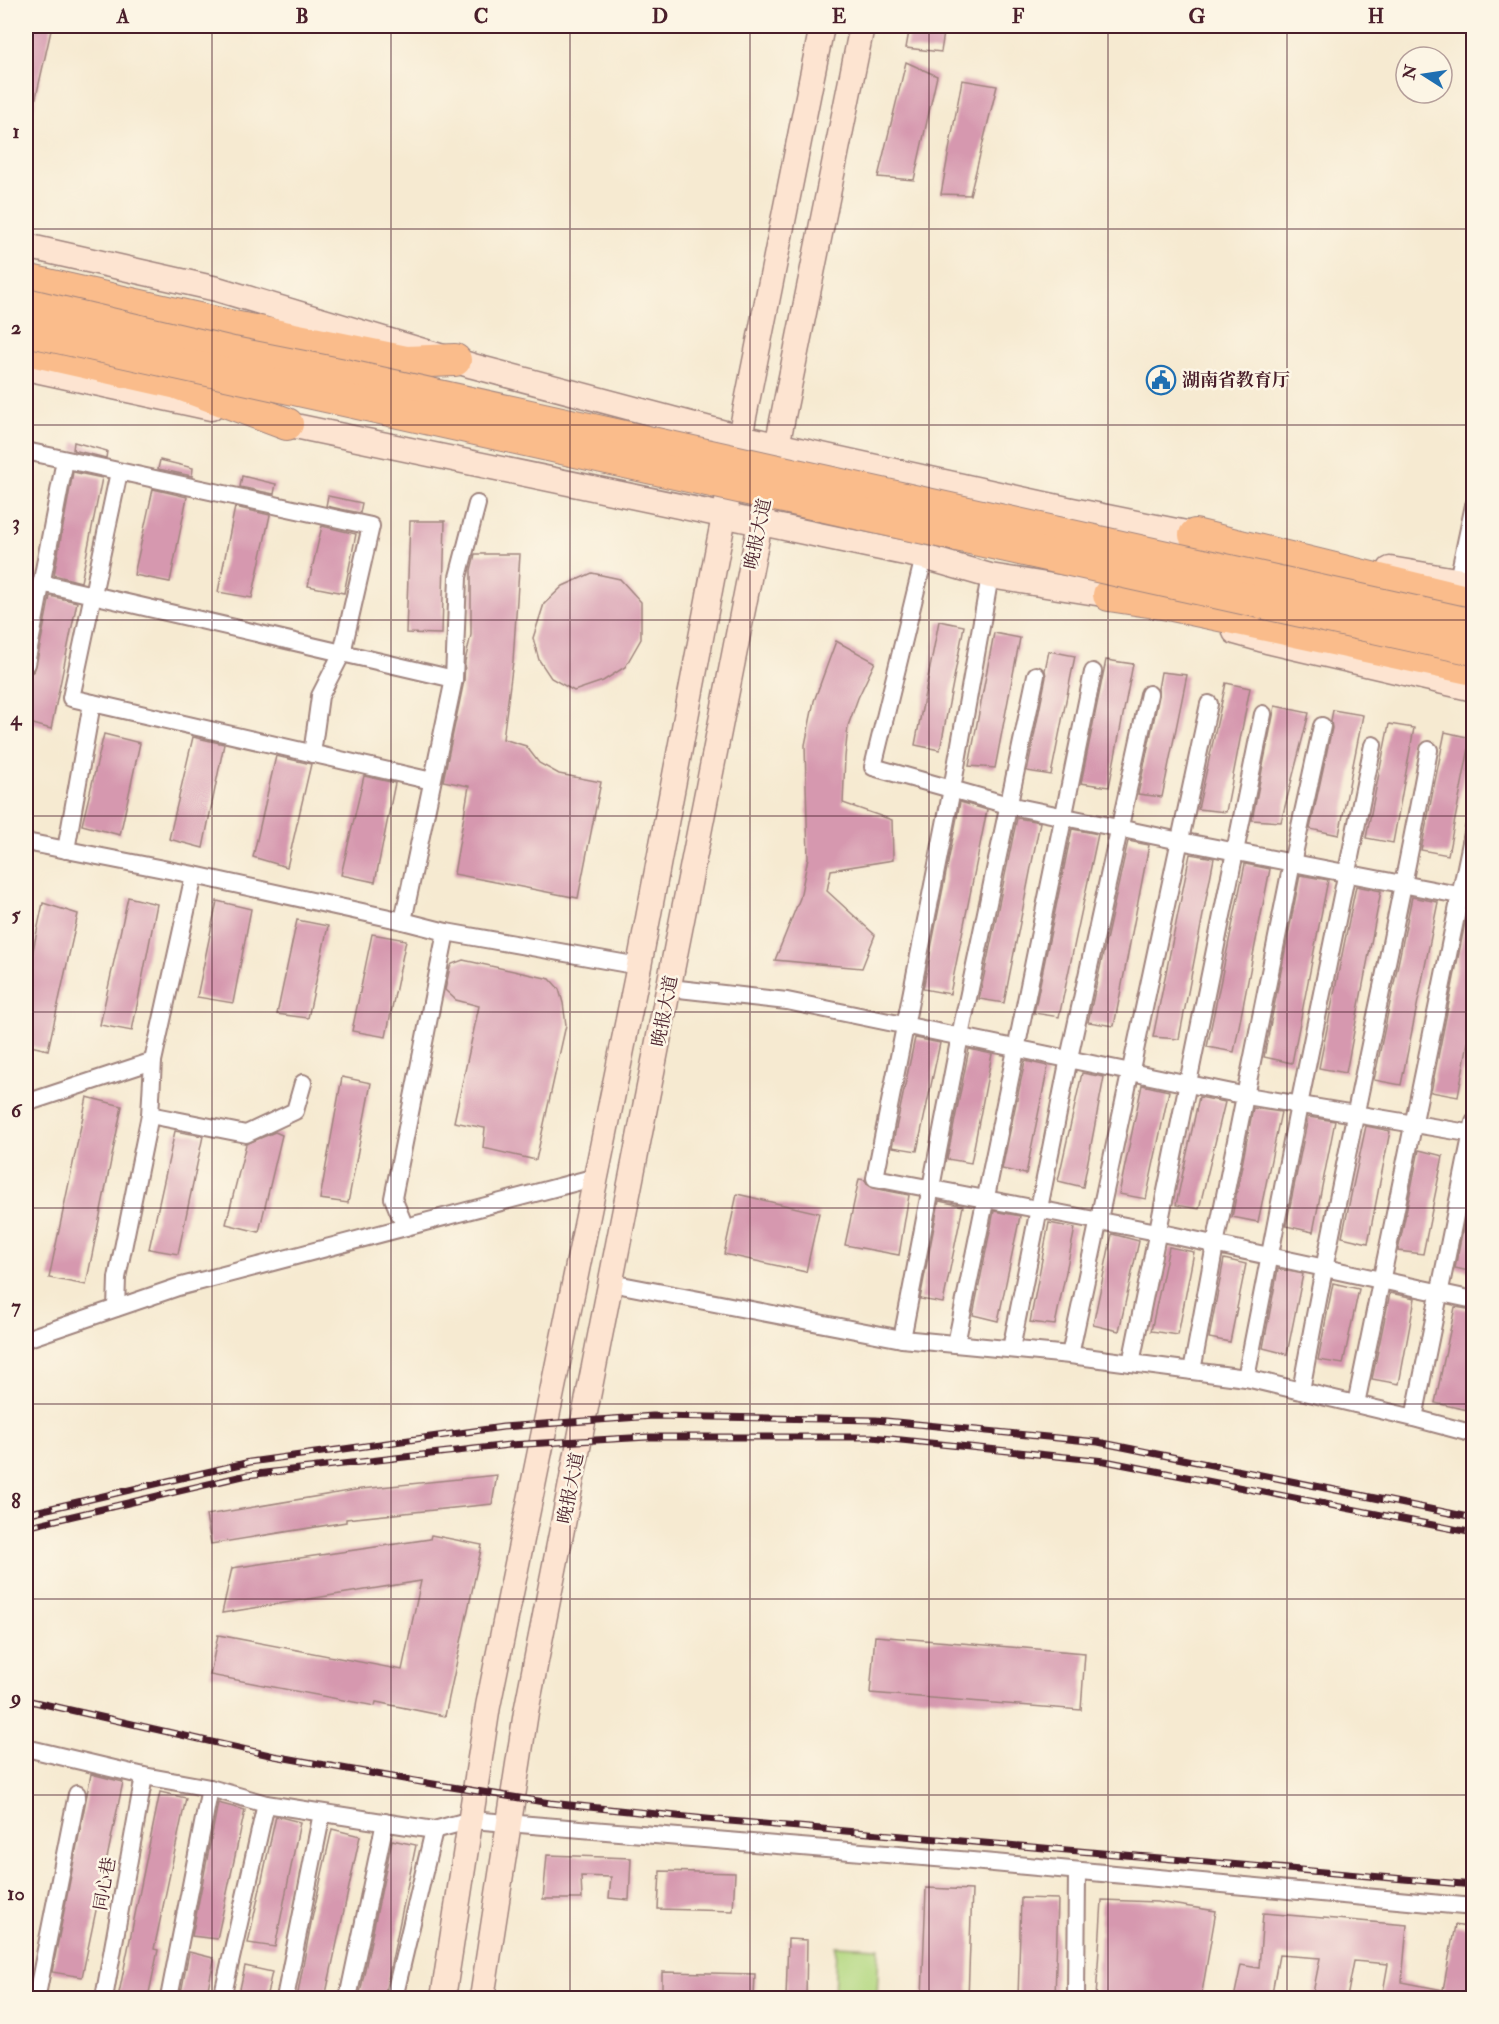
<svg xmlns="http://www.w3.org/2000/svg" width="1499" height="2024" font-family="'IM FELL Double Pica','Noto Serif SC',serif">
<rect width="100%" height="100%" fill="#fcf5e5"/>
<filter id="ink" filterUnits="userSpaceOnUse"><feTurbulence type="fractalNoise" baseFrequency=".0167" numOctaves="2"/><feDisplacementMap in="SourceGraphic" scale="12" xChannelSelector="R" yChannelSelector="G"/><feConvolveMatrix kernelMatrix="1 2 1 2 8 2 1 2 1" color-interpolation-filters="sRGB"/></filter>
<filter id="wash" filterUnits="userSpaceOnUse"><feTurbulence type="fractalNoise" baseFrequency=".008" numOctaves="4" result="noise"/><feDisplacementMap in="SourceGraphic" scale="24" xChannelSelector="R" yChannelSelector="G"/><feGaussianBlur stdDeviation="1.35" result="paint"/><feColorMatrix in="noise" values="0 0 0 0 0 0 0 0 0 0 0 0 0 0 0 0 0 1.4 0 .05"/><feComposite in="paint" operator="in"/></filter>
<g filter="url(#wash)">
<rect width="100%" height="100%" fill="#f6ead1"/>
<polygon fill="#b3d881" stroke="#7e7c56" stroke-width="1.5" points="836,1946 879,1948 877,1998 834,1998"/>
<g id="blocks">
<g fill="#d698af">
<polygon points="26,26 52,26 32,115 26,114"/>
<polygon points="910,26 945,26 941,52 906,48"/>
<polygon points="906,62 937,76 914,180 878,177"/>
<polygon points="962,80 997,86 970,195 941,194"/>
<polygon points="74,442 107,451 106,458 73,450"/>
<polygon points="160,460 193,468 192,476 158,469"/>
<polygon points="73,472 102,478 81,582 54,575"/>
<polygon points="242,476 276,484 274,494 240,487"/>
<polygon points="153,489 187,497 170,582 134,575"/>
<polygon points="328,496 362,503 360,513 326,506"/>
<polygon points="235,507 270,515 252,598 218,592"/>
<polygon points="410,521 445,521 442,634 406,633"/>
<polygon points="322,526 356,534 344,593 308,586"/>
<polygon points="475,554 520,554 513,661 503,739 526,746 539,763 559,774 601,782 578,898 454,874 469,786 443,781 464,681 465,661 471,635 471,570"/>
<polygon points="592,573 620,579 641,602 641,639 625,667 603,681 574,691 551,678 539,660 533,638 544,604 563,586"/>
<polygon points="50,596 77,602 51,729 26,722 26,688 29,674 34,671 36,666"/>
<polygon points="939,621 964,626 940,750 915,745"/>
<polygon points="994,633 1020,638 995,768 969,766"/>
<polygon points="836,641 875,662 858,698 848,726 845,757 843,803 892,820 893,860 831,870 827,891 875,935 862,968 775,960 800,898 808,858 805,745 814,701"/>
<polygon points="1049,651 1075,656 1051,775 1027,771 1046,677 1045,670"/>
<polygon points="1106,660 1133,664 1109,787 1081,783"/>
<polygon points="1161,672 1187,675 1162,797 1138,794 1159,696 1158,689"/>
<polygon points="1226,683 1250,688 1226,812 1198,809"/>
<polygon points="1275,706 1309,713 1281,822 1252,820"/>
<polygon points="1333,710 1363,715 1339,835 1310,829 1332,728 1331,721"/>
<polygon points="1389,724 1414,728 1393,843 1366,838"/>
<polygon points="1445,732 1471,738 1448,855 1421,850"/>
<polygon points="104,734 140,743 120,835 82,825"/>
<polygon points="193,737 224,744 203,848 169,839"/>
<polygon points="276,756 311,764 287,867 253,857"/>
<polygon points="364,776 395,783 375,882 341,875"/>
<polygon points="960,802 987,810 950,994 923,989"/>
<polygon points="1017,818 1040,822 1004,1003 979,999"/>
<polygon points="1072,829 1098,834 1059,1017 1034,1013"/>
<polygon points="1128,841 1149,845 1114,1026 1088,1022"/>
<polygon points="1190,854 1214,858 1179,1039 1153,1037"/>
<polygon points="1245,864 1270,869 1234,1052 1207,1047"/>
<polygon points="1300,875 1328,880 1292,1063 1264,1057"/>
<polygon points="1356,886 1381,891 1346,1073 1319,1068"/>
<polygon points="128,897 157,904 132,1031 100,1025"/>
<polygon points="1412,897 1438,902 1401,1085 1374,1080"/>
<polygon points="217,901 251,909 233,1003 197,997"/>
<polygon points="43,903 78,914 48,1050 26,1045 26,983"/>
<polygon points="1468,908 1473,908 1473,1015 1458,1097 1431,1092"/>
<polygon points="297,920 328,926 308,1018 277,1014"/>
<polygon points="372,934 406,940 386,1037 352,1031"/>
<polygon points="463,960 550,979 559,989 563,1003 566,1025 536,1160 483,1148 485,1128 454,1122 479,1006 456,1000 445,990 450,967 452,964"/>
<polygon points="915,1038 940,1043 917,1151 892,1147"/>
<polygon points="969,1049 992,1054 971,1163 947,1159"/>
<polygon points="1025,1061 1048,1066 1026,1174 1002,1169"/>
<polygon points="1082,1073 1104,1077 1083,1187 1058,1181"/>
<polygon points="342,1077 371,1083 348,1203 320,1199"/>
<polygon points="1142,1085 1169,1091 1146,1199 1119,1194"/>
<polygon points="87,1097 122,1106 86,1285 49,1278"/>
<polygon points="1199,1097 1225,1102 1199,1209 1176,1205"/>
<polygon points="1253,1108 1281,1112 1258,1222 1232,1217"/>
<polygon points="1308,1117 1335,1121 1313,1232 1286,1226"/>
<polygon points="1366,1126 1390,1131 1368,1243 1342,1237"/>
<polygon points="175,1131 203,1136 178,1254 149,1249"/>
<polygon points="275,1132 282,1135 259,1232 226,1224 246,1144"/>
<polygon points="1419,1150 1443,1156 1423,1254 1398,1251"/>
<polygon points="859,1179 865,1180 868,1185 873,1188 909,1195 899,1255 845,1245"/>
<polygon points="737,1194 819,1213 806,1272 724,1254"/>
<polygon points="939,1201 963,1206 943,1303 920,1299"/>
<polygon points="1468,1203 1473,1204 1473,1272 1455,1268"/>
<polygon points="994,1211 1020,1216 998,1321 973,1315"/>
<polygon points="1049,1223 1075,1228 1055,1325 1030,1322"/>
<polygon points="1112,1234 1139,1241 1119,1331 1093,1325"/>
<polygon points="1169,1247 1194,1252 1178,1335 1151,1331"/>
<polygon points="1224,1259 1246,1264 1230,1342 1209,1338"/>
<polygon points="1278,1269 1303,1274 1287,1354 1263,1348"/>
<polygon points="1333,1283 1359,1289 1343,1364 1318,1360"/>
<polygon points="1390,1293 1415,1298 1399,1384 1372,1379"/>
<polygon points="1455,1307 1473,1310 1473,1411 1435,1403"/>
<polygon points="497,1475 492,1504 346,1519 346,1522 211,1544 206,1515 361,1489"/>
<polygon points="431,1535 482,1545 445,1716 376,1702 375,1706 210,1675 218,1635 402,1670 421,1581 222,1613 232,1568 430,1539"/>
<polygon points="875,1636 1085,1653 1081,1710 870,1693"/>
<polygon points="91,1774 123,1782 82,1977 52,1972"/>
<polygon points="160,1792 186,1798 154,1949 158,1950 148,1998 118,1998"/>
<polygon points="218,1803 245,1810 217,1939 192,1936"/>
<polygon points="276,1816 300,1822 275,1947 248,1943"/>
<polygon points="332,1829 360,1836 325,1998 297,1998 311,1923"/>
<polygon points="392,1840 416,1845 393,1955 384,1998 359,1998"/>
<polygon points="547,1855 631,1858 629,1900 609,1898 611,1877 581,1876 582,1899 543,1899"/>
<polygon points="660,1871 735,1873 733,1911 658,1909"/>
<polygon points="926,1888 972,1890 968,1998 922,1998"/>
<polygon points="1021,1898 1058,1899 1055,1998 1018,1998"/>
<polygon points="1102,1900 1157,1902 1216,1911 1201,1998 1096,1998"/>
<polygon points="1263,1913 1407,1925 1402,1982 1443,1990 1455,1925 1473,1928 1473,1998 1382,1998 1388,1964 1354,1961 1347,1998 1312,1998 1320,1958 1279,1955 1271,1998 1234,1998 1241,1965 1259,1968"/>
<polygon points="788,1939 807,1940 806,1998 786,1998"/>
<polygon points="189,1952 213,1958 214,1960 206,1998 180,1998"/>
<polygon points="245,1966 272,1972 266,1998 238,1998"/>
<polygon points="662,1972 755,1974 754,1998 662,1998"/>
</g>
</g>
</g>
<g filter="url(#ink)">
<use href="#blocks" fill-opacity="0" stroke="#a0847e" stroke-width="1.5"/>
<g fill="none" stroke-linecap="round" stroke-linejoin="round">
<g stroke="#a0847e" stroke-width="20">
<g id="street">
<polyline points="26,451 371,526 342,653 320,696 312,754"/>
<polyline points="119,472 71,698 432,781"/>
<polyline points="924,557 873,767 1008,805 1180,841 1474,898"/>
<polyline points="990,576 952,789 875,1178 1157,1232 1474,1300"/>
<polyline points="1458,580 1474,505"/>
<polyline points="41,583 454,679"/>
<polyline points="26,664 65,460"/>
<polyline points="26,842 194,875 403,921 446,932 639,966"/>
<polyline points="66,850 92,703"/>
<polyline points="403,921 454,679 458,577 477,504"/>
<polyline points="670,988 787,1001 1247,1096 1474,1134"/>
<polyline points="26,1103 153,1061 194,875"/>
<polyline points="150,1115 246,1134 295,1111 303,1083"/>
<polyline points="405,1227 393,1198 446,932"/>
<polyline points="611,1283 902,1339 1070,1355 1246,1378 1414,1418 1474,1434"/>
<polyline points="116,1308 117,1278 150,1115 153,1061"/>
<polyline points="26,1339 178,1287 596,1177"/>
<polyline points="902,1339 960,1036 1036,675"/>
<polyline points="956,1344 1093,672"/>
<polyline points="1011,1349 1069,1058 1149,694"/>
<polyline points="1070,1355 1209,704"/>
<polyline points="1131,1363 1263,714"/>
<polyline points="1192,1371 1215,1245 1292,863 1322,726"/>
<polyline points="1246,1378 1299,1105 1373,745"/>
<path d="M1301 1391C1339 1176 1390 964 1429 750"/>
<polyline points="1356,1404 1474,828"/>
<polyline points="1414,1418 1474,1122"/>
<polyline points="26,1748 144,1776 210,1788 266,1804 434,1830 471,1820 972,1861 1474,1907"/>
<polyline points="26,1994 37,1995 77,1794"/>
<polyline points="104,1998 144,1776"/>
<polyline points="169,1998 210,1788"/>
<polyline points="222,1998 266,1804"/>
<polyline points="285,1998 322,1813"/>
<polyline points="348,1998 385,1822"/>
<polyline points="394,1998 434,1830"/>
<polyline points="1076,1998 1077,1871"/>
</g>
</g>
<g stroke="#a0847e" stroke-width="27">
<g id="secondary">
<polyline points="26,246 217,289 473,366 740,437 1067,509 1211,538"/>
<polyline points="26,368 211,408"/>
<polyline points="271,421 924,557 990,576 1109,595 1124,599"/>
<polyline points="1390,569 1474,583"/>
<polyline points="1235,632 1267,641 1474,689"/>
<polyline points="443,1998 488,1706 639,966 720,537 822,26"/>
<polyline points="482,1998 526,1712 760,523 777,446 862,26"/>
</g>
</g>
<g stroke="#a0847e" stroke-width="34">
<g id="highway">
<polyline points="26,280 234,327 406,362 455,360"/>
<polyline points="26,349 177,383 287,424"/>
<polyline points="1195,535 1474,603"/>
<polyline points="1109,595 1168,604 1474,669"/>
</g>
</g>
<use href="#street" stroke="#fff" stroke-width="16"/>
<use href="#secondary" stroke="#fde4d1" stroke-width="24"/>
<use href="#highway" stroke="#fabc8b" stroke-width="32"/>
<g stroke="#4a1f2b" stroke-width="7">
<g id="rail">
<polyline points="26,1514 250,1462 503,1427 653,1416 876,1420 1098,1442 1474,1518"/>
<polyline points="26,1527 247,1475 509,1445 648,1437 872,1437 1105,1461 1474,1533"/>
<polyline points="26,1700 274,1756 421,1782 550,1803 706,1819 1474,1885"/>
</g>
</g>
<use href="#rail" stroke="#fcf5e5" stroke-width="4.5" stroke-dasharray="14" stroke-linecap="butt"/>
<g stroke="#a0847e" stroke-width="34" stroke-linecap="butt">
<g id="highway-bridge">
<polyline points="26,304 233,353 344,375 1474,625"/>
<polyline points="26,330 1474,649"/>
</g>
</g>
<use href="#highway-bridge" stroke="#fabc8b" stroke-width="32"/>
</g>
</g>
<path fill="none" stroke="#4a1f2b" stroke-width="1.5" stroke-opacity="0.55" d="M212 26V1998M391 26V1998M570 26V1998M750 26V1998M929 26V1998M1108 26V1998M1287 26V1998M26 229H1474M26 425H1474M26 620H1474M26 816H1474M26 1012H1474M26 1208H1474M26 1404H1474M26 1599H1474M26 1795H1474"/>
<defs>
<g id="civic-ring" transform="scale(1.5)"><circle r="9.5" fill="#fcf5e5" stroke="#1f6fb2" stroke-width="1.5"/><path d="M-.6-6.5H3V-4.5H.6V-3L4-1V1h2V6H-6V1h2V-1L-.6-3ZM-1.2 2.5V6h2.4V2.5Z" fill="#1f6fb2"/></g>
</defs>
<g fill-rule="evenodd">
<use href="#civic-ring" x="1161" y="380"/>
</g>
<g text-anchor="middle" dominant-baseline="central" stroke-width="5" stroke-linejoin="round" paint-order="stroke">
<g font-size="18" font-weight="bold" fill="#4a1f2b" stroke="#fcf5e5" text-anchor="start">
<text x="1182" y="380">湖南省教育厅</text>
</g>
<g font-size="18" fill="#4a1f2b" stroke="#fcf5e5">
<text transform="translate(758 534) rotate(-78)">晚报大道</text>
<text transform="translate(665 1011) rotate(-79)">晚报大道</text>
<text transform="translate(571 1488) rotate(-79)">晚报大道</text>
<text transform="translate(105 1884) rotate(-80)">同心巷</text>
</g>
</g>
<rect width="1499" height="2024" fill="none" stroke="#fcf5e5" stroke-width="66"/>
<g transform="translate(1424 75) rotate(282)"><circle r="28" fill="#fcf5e5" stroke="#b59f9b" stroke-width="1.5"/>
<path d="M0-4.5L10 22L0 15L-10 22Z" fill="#1f6fb2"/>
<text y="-9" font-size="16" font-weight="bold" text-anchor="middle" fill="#4a1f2b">N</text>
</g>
<rect x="33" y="33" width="1433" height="1958" fill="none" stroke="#4a1f2b" stroke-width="2"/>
<g font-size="20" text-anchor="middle" font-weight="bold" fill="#4a1f2b">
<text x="123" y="23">A</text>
<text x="302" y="23">B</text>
<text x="481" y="23">C</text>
<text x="660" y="23">D</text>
<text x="839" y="23">E</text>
<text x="1018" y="23">F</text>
<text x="1197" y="23">G</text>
<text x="1376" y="23">H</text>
<text x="16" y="138">1</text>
<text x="16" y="334">2</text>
<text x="16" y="529">3</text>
<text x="16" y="725">4</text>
<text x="16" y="921">5</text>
<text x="16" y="1117">6</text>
<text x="16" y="1313">7</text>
<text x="16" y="1508">8</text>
<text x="16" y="1704">9</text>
<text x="16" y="1900">10</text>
</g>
</svg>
